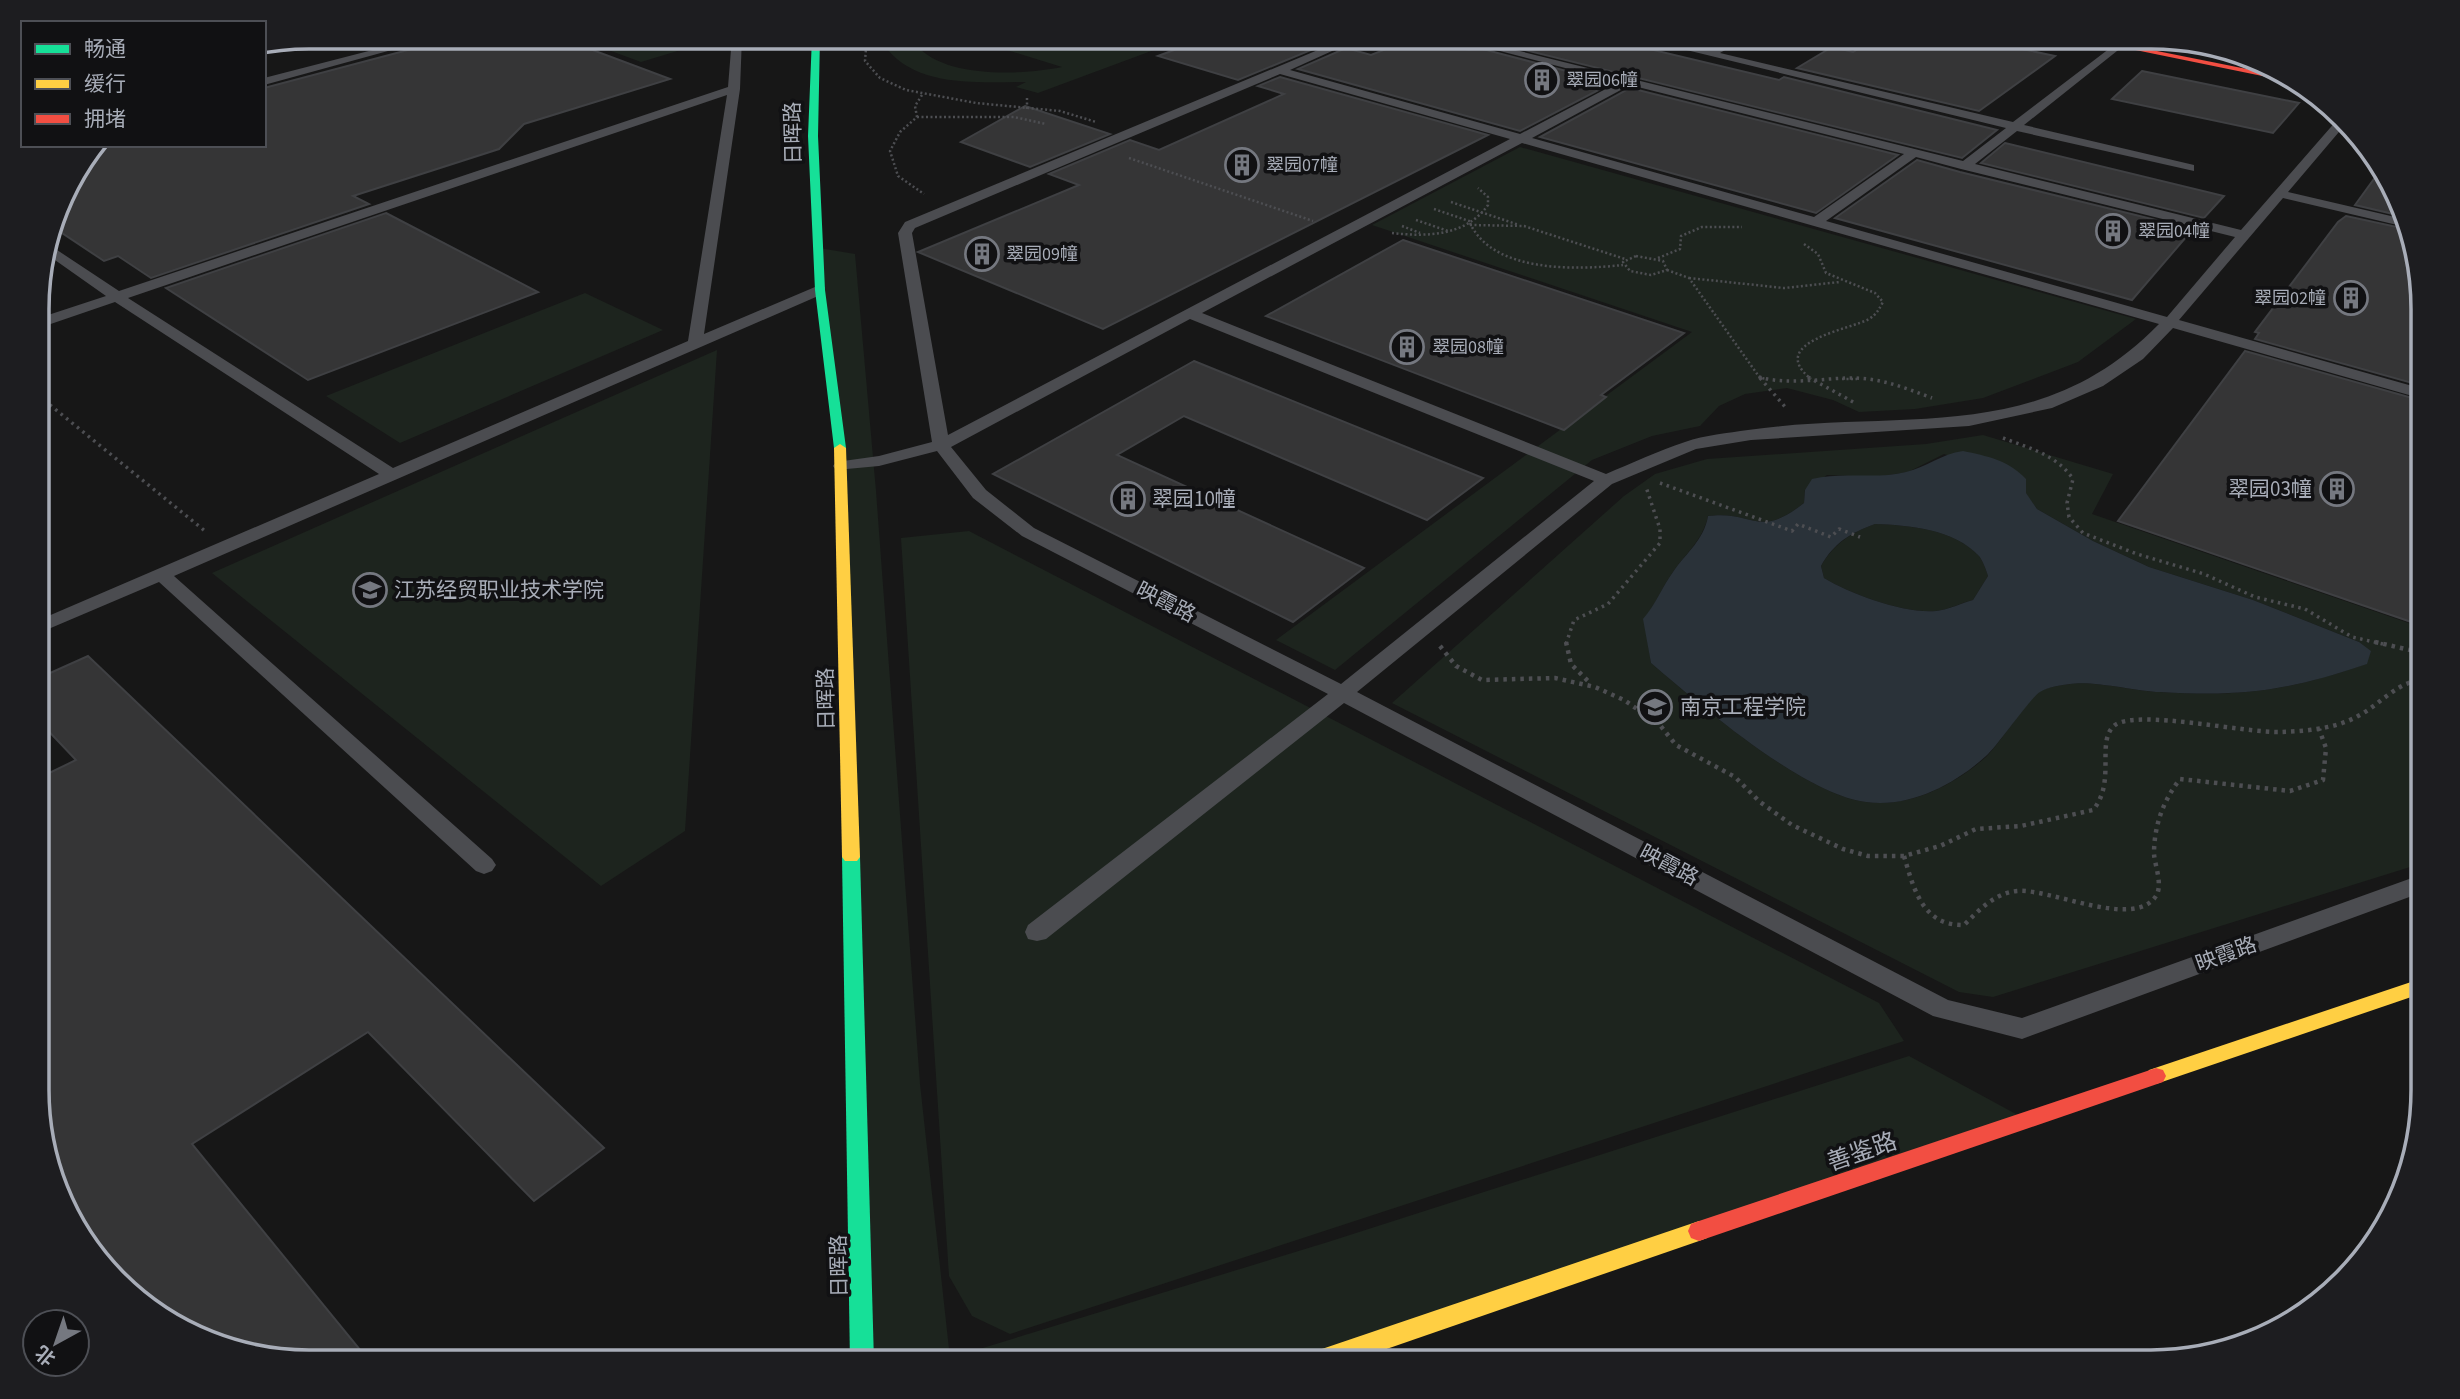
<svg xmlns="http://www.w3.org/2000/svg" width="2460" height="1399" font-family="'Source Sans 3','Noto Sans SC',sans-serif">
<rect width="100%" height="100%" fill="#171717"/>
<g fill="#1d241e" fill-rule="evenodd">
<polygon points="573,37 650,37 684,49 641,62"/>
<path d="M890 37H917L916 44C942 79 1024 75 1062 67L965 37H1189L1038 93 1016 87 1026 82C980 82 919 88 887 49Z"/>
<polygon points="1520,147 2136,319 2078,362 1983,398 1915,409 1859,412 1833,400 1787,388 1745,394 1719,406 1700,426 1652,436 1592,460 1335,670 1276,640 1692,332 1372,225"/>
<polygon points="819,248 855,254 876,491 920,1084 950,1358 1328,1242 1909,1056 2027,1120 1316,1362 862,1362 842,466"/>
<polygon points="585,293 663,330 400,443 326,396"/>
<polygon points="717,350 685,831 601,886 212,573"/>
<path d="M1983 435 2113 474 2092 514 2423 628V863L1993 997 1959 992 1392 703 1624 496 1655 474 1707 459 1926 444ZM1944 454 2025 479V493L2037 509 2093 541 2149 567 2253 600 2359 642 2366 664C2287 691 2243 697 2159 692 2136 691 2090 680 2070 684 2061 685 2047 687 2039 692 2030 697 1999 744 1986 757 1954 785 1910 808 1866 802 1803 794 1700 705 1651 663L1644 619C1656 604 1662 587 1673 572 1686 553 1703 540 1708 516 1754 510 1757 540 1804 503L1805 490 1827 475 1877 477 1908 472Z"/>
<path d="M1875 524C1908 525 1954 529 1979 556 1983 561 1986 570 1988 576L1973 600C1961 603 1948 610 1936 611 1905 614 1850 594 1824 578L1821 566C1834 544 1850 533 1875 524Z"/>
<polygon points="969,531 1879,1003 1904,1041 1010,1334 972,1316 949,1276 901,538"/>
</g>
<path fill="#2a3239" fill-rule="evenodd" d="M1963 451C1987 456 2008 460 2026 479V493L2037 509 2093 541 2149 567 2253 600 2359 642 2371 651 2367 664C2287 691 2243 697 2160 692 2136 691 2091 680 2070 684 2061 685 2048 687 2040 692 2031 697 1999 744 1986 756 1954 785 1910 808 1866 802 1803 794 1700 705 1651 663L1643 619C1656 604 1662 587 1673 572 1686 553 1704 540 1708 516 1754 510 1757 540 1804 503L1805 490 1812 479C1843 471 1875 480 1906 472 1927 467 1941 454 1963 451ZM1875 524C1908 525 1954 529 1979 556 1983 561 1986 570 1988 576L1973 600C1962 603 1948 610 1936 611 1905 614 1850 594 1824 578L1821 566C1834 543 1850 533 1875 524Z"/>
<g fill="#353536" stroke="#3f4043" stroke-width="2">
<polygon points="457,37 558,37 670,79 524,124 499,149 353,196 369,204 151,278 118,256 104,261 53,227 65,188 98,145 264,145 264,88"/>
<polygon points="1209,37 1307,37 1328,43 1238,80 1158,56"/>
<polygon points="1417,37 1469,50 1475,47 1612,83 1520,131 1298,69 1346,48 1371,55"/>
<polygon points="1498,37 1599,37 1779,80 1784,77 1997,130 1962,158 1489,41"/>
<polygon points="1879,37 1965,37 2055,56 1979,111 1797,68 1832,47 1853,52"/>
<polygon points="2142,71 2299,103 2273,133 2112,99"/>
<polygon points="1280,77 1488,135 1103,329 918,252 1079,185 1049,174 1130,140 1159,150 1284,94 1258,86"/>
<polygon points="1630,88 1898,155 1816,213 1540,137"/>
<polygon points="1025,106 1110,134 1030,167 961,142"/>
<polygon points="2005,143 2224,196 2204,218 1981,163"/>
<polygon points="1917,160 1960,172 2193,229 2132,300 1835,218"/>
<polygon points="2382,168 2406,217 2355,205"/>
<polygon points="386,213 538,292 308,380 166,288"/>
<polygon points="2346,216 2411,230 2423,290 2423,386 2255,339 2259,333 2255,332 2338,222"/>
<polygon points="1403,240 1684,333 1601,395 1606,397 1564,430 1266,316"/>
<polygon points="2245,351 2423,401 2423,626 2118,521"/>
<polygon points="1194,361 1483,478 1427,520 1184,416 1117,455 1364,568 1293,622 993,474"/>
<polygon points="88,656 604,1148 534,1201 368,1032 192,1144 370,1362 309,1362 238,1353 173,1326 82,1241 39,1125 39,778 76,760 39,721 39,678"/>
</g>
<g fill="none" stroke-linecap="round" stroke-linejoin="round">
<g stroke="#4d4e52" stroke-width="2.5" stroke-dasharray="2 2.5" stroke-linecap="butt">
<polyline points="867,37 865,61 880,78 906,90 976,103 1060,111 1096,122"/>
<polyline points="1831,37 1843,39"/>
<polyline points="922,95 915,106 917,117 900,132 890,151 898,176 924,194"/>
<polyline points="1027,98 1027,109"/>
<polyline points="917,117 1014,117 1046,124"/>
<polyline points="1129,158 1313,221"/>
<polyline points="1451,202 1519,225"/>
<polyline points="1434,209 1472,222"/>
<polyline points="1416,220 1448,231"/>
<path d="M1470 223C1493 273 1576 270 1623 265"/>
<polyline points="1470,225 1524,226 1625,259"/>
<polyline points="1402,226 1420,233"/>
<path d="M1392 233C1427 237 1466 236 1488 205V197L1478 188"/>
<path d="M1804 244 1818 254 1826 273 1875 293 1883 302C1879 309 1877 314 1869 319 1852 329 1765 342 1811 379"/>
<polygon points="1636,256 1663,261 1667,270 1651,275 1630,271 1623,262"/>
<polyline points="1658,258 1680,249 1681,236 1702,227 1742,227"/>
<polyline points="1667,270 1689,278 1760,378 1768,379"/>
<polyline points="1689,278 1784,288 1840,282"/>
<polyline points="1842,379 1857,379"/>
</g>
<g stroke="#4d4e52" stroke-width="3.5" stroke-dasharray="2.5 4.5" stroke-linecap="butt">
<path d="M1759 377C1787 385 1818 379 1847 378 1878 377 1903 387 1932 398"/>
<polyline points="1808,377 1855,403"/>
<polyline points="1760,378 1787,409"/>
<polyline points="39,396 205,531"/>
<path d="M2003 438C2029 448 2057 455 2073 479L2067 503 2069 517 2083 533 2137 554 2204 574 2255 597 2305 609 2352 637 2383 644"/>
<polyline points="1660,483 1792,531 1798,524 1831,537 1839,529 1860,537"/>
<polyline points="1566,644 1574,620 1608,604 1660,543 1660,529 1646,487"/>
</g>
<g stroke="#4d4e52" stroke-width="4.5" stroke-dasharray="3.5 5" stroke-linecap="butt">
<polyline points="1566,642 1571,664 1591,684"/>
<polyline points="2375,642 2423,653"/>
<path d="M1440 646 1456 666 1482 680 1555 678 1595 687 1624 700 1659 724 1676 745 1735 777 1760 802 1792 825 1843 849 1868 856H1904L1940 846 1976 829 2021 826 2093 810C2117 781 2095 741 2115 725 2138 709 2244 733 2280 732 2306 731 2335 729 2358 716 2380 705 2397 681 2423 680"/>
<path d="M1904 856C1914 890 1923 926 1964 925 1979 910 1995 893 2017 891 2050 888 2134 930 2156 896 2163 885 2155 866 2154 854 2154 826 2163 801 2180 779L2290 791 2323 780 2326 748 2319 729"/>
</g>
<g fill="#4b4c50" fill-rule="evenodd">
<polygon points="423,37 439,37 264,85 264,78"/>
<path d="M732 37H742L740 89 704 334 815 287H825V293L174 576 492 859 496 865 492 871 484 874 476 871 159 582 39 633V620L379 474 115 302 39 328V318L106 296 45 253 48 244 119 291 728 87ZM727 95 688 341 393 468 128 298Z"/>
<path d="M1349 37H1363L1290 70 1520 134 1619 82 1446 37H1463L1963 161 2006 128 1633 37H1650L1708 50 1734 37H1747L1720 53 2013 122 2118 42 2123 45 2122 47 2024 125 2194 165V171L2017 131 1975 164 2241 230 2337 120 2344 126 2288 192 2408 220 2410 228 2283 198 2179 320 2423 389V399L2173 328 2143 359 2103 386 2052 408 1969 426 1751 440 1696 449 1612 484 1357 692 1948 1000 2022 1018 2423 874V892L2022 1039 1933 1016 1344 703 1046 939 1037 941 1028 939 1025 932 1028 925 1328 694 1022 536 973 498 937 451 879 466 836 470 833 466 836 462 879 456 932 442 898 233 905 222ZM1280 74 1510 139 948 435 912 233 915 228ZM1630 85 1904 154 1814 217 1532 138ZM1522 143 2159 324C2038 448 1901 408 1748 430 1728 433 1705 435 1685 442 1658 451 1632 463 1606 474L1202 313ZM1916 157 1961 169 2235 237 2167 317 1826 221ZM1190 319 1594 481 1341 684 1034 528 986 490 951 447Z"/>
</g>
<g fill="#16e098" fill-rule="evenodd">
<polygon points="812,37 820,37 818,136 825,290 846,448 840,452 834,448 815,290 808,136"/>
<polygon points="851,851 857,853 860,857 874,1362 850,1362 842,857 845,853"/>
</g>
<g fill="#ffcf43" fill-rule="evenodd">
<polygon points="840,444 846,448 860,857 857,861 845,861 842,857 834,448"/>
<polygon points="2423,978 2423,993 2156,1084 2149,1082 2146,1076 2149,1070"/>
<polygon points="1699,1221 1707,1224 1710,1231 1707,1238 1699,1241 1349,1362 1304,1362 1308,1354 1316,1351"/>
</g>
<g fill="#f24e42" fill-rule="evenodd">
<polygon points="2072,37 2087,37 2292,78 2297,83"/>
<polygon points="2156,1068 2163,1070 2166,1076 2163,1082 1699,1241 1691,1238 1688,1231 1691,1224 1699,1221"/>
</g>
</g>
<defs>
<g id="building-ring" transform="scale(1.75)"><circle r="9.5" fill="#111113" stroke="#757880" stroke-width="1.5"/><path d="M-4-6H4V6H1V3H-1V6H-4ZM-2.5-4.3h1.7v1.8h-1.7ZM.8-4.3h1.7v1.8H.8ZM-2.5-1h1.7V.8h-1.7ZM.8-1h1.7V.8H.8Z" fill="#757880"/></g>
<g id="university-ring" transform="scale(1.75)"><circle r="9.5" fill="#111113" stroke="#757880" stroke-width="1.5"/><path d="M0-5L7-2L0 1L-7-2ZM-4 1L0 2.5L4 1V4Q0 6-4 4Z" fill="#757880"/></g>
</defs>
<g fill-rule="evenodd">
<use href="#building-ring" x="1542" y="80"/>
<use href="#building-ring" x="1242" y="165"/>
<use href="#building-ring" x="2113" y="231"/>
<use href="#building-ring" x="982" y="254"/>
<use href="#building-ring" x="2351" y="298"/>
<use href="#building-ring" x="1407" y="347"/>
<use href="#building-ring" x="2337" y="489"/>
<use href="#building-ring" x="1128" y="499"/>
<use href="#university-ring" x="370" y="590"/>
<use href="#university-ring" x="1655" y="707"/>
</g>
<g text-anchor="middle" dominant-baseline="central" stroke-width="7" stroke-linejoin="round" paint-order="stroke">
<g font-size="18" fill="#a8adb8" stroke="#111113" text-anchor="start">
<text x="1566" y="80">翠园06幢</text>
<text x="1266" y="165">翠园07幢</text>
<text x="2138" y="231">翠园04幢</text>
<text x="1006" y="254">翠园09幢</text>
<text x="2326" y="298" text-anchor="end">翠园02幢</text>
<text x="1432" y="347">翠园08幢</text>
</g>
<g font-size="21" fill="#a8adb8" stroke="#111113">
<text transform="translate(793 133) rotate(-91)">日晖路</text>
<text transform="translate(1166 602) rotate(27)">映霞路</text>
<text transform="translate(826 699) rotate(-91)">日晖路</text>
<text transform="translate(1669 865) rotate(28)">映霞路</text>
<text transform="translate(2226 954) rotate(-20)">映霞路</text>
<text transform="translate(839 1266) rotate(-91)">日晖路</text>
</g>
<g font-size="21" fill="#a8adb8" stroke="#111113" text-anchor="start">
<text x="2312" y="489" text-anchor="end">翠园03幢</text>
<text x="1152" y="499">翠园10幢</text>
<text x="394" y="590">江苏经贸职业技术学院</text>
<text x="1680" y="707">南京工程学院</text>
</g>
<g font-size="24" fill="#a8adb8" stroke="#111113">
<text transform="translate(1862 1152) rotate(-19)">善鉴路</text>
</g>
</g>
<path d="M0 0H2460V1399H0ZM309 49H2151A260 260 0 0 1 2411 309V1090A260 260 0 0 1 2151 1350H309A260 260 0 0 1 49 1090V309A260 260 0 0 1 309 49Z" fill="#1d1d20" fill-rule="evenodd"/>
<path fill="none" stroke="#a8adb8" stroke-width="3.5" d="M309 49H2151A260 260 0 0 1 2411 309V1090A260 260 0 0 1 2151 1350H309A260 260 0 0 1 49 1090V309A260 260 0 0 1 309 49Z"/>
<rect x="21" y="21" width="245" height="126" fill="#111113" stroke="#4d4f55" stroke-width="2"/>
<rect x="35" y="44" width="35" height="10" fill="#16e098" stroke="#4d4f55" stroke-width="2"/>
<text x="84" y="56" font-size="21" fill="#a8adb8">畅通</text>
<rect x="35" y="79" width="35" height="10" fill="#ffcf43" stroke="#4d4f55" stroke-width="2"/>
<text x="84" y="91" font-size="21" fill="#a8adb8">缓行</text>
<rect x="35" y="114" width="35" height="10" fill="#f24e42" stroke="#4d4f55" stroke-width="2"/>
<text x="84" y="126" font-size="21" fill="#a8adb8">拥堵</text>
<g transform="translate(56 1343) rotate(220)"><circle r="33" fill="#111113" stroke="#4d4f55" stroke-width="2"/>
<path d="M0-5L12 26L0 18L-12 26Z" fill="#757880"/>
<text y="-10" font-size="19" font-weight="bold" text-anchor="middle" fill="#a8adb8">北</text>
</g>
</svg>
